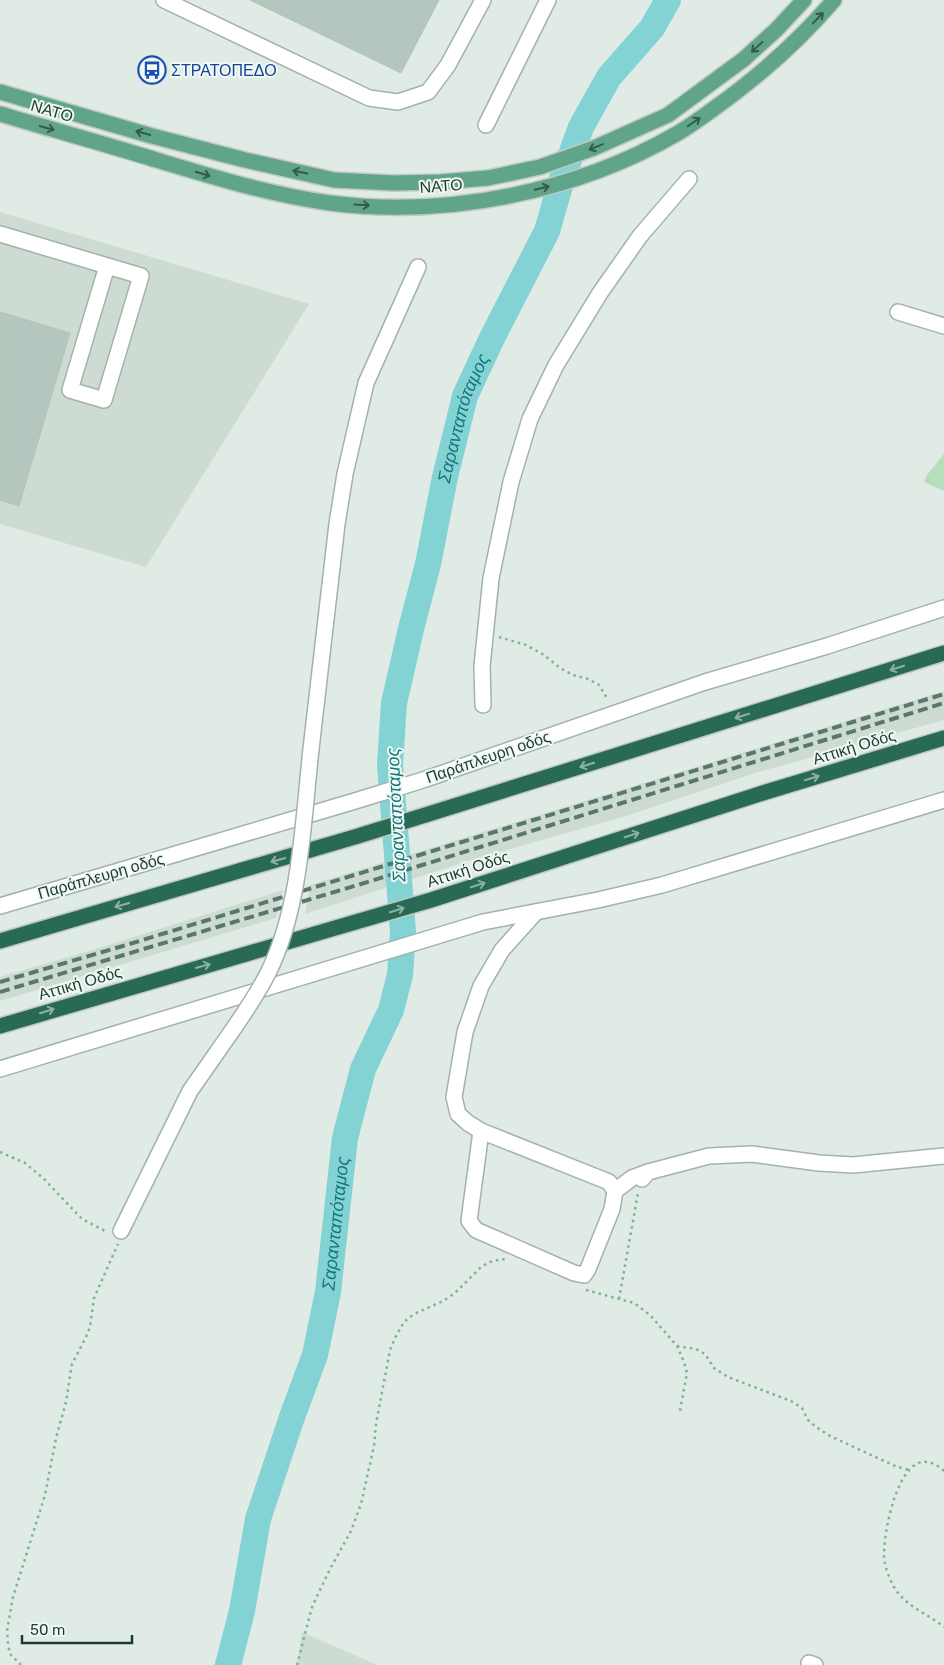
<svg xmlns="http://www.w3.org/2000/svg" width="944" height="1665" font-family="Rubik,sans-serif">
<rect width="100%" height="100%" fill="#dfebe4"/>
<g fill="#cddbd3">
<polygon points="0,212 309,304 146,567 0,524"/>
<polygon points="944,691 944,720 755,773 623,817 471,860 305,914 310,885"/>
<polygon points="283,890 276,918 0,1001 0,977 99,948"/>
<polygon points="302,1632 377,1665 297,1665"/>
</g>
<polygon fill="#b6debc" points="944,454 944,491 924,482 927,475"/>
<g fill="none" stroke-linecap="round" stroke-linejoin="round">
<path stroke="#83d2d4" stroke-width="26" id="s1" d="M228 1665 242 1611 258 1519 292 1417 315 1355 328 1292 345 1138 363 1069 391 1010 400 975 403 932 390 765 394 703 411 629 428 564 445 477 465 396 492 338 547 231 562 179 581 127 609 77 652 28 668 0"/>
</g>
<g fill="#b4c6bd" stroke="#b1c5ba">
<polygon points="250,0 439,0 401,73"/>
<polygon points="0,312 70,333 19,506 0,500"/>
</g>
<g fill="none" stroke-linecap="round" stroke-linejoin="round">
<g stroke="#a2b3ab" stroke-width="18">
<g id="minor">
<polyline points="164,0 369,98 398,102 428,92 448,65 483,0"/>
<polyline points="486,125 548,0"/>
<polyline points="0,234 141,276 104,400 70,390 107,266"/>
<polyline points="898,312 944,326"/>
<polyline points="483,705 482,666 491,578 511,482 530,419 556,365 600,293 640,236 689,179"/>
<polyline points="311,749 337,524 345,474 366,383 418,267"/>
<polyline points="0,906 355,801 423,780 705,682 827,646 944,608"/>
<polyline points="536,912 502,950 481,986 465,1032 454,1097 458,1114 468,1123 481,1131 609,1182 615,1191"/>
<polyline points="0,1069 483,922 598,900 662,885 944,800"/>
<polyline points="481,1131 469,1221 476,1230 574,1273 584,1275 588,1269 612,1209 615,1191 632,1178 648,1172"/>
<polyline points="642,1179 648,1172 709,1156 752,1154 819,1163 853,1165 944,1156"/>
<polyline points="121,1231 190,1091 218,1051"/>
<polyline points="809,1663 815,1665"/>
</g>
</g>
<g stroke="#c0c8c5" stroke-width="18">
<g id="major">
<polyline points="0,92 152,136 245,160 334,180 393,183 440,182 488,178 540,167 594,148 668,115 744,59 776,30 804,0"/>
<path d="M0 114C47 128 94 141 140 155 203 174 265 194 330 203 447 218 577 192 678 133 690 126 701 118 712 110 757 78 798 42 834 0"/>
</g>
</g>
<g stroke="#c0c8c5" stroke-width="18">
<g id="highway">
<polyline points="0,941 358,836 944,653"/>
<polyline points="0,1026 431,900 766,792 944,738"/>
</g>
</g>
<g stroke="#7db19a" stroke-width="2.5" stroke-dasharray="2.5 4" stroke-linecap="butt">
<polyline points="499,637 526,645 544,655 560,668 573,675 588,679 599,685 608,700"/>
<polyline points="0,1152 25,1163 44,1179 82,1219 107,1232"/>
<polyline points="586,1290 634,1303 650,1315 677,1346 684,1362 687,1373 680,1411"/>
<polyline points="619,1299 638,1193"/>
<polyline points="677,1346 696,1349 705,1354 714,1368 728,1377 791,1401 802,1408 808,1420 816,1427 830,1436 895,1466 909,1470"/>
<path d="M944 1471C902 1432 884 1528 884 1554 884 1565 889 1578 894 1587 905 1606 928 1614 944 1627"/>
<polyline points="21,1665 10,1654 8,1644 7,1631 13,1597 45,1495 56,1438 66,1402 72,1364 86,1337 90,1327 94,1298 118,1244"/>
<polyline points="297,1665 312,1607 330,1569 351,1531 361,1504 374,1446 376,1424 390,1350 395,1338 404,1322 414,1314 443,1301 455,1293 481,1267 490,1262 502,1259 506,1260"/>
</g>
<use href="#minor" stroke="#fff" stroke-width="15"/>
<use href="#major" stroke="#60a48a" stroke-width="15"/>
<use href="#highway" stroke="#296a55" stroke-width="15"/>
<g stroke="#59786c" stroke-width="4" stroke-dasharray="10 5" stroke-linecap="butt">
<polyline points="0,982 123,946 944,694"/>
<polyline points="0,992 361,884 944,703"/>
</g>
<g stroke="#a2b3ab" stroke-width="18" stroke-linecap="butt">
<path id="minor-bridge" d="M218 1051C236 1025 254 1001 268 973 301 907 303 821 311 749"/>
</g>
<use href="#minor-bridge" stroke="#fff" stroke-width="15"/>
</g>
<defs><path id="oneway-shaft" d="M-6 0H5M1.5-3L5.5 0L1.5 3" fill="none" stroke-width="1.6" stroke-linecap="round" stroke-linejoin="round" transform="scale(1.25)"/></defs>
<g stroke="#325b4c">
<use href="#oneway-shaft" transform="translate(818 18) rotate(-46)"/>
<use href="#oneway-shaft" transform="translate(757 47) rotate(137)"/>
<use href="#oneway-shaft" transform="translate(694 122) rotate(-35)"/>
<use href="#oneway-shaft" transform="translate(47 128) rotate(16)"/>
<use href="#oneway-shaft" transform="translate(143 133) rotate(-164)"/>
<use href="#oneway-shaft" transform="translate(596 147) rotate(158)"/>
<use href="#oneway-shaft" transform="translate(300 172) rotate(-168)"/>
<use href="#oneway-shaft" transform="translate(203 174) rotate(17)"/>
<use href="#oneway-shaft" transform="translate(542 188) rotate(-14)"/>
<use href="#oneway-shaft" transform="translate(362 205) rotate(3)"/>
</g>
<g stroke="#8cb1a4">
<use href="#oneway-shaft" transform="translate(897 668) rotate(163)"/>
<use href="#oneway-shaft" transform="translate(742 716) rotate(163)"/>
<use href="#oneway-shaft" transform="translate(587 765) rotate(163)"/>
<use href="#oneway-shaft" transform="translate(812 778) rotate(-17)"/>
<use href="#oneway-shaft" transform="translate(632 835) rotate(-18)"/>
<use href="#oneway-shaft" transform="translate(278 860) rotate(164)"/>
<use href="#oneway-shaft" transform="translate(478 885) rotate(-18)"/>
<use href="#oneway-shaft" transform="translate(122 905) rotate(164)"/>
<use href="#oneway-shaft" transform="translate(397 910) rotate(-17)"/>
<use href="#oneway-shaft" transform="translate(203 966) rotate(-16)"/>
<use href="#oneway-shaft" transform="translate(47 1011) rotate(-17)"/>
</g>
<defs>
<g id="bus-ring" transform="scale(1.4375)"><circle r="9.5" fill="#eff8f3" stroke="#1a4fb4" stroke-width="1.5"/><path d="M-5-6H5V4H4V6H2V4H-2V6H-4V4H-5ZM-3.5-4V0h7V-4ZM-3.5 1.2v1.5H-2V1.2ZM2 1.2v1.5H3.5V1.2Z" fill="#1a4fb4"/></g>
</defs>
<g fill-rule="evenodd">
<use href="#bus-ring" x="152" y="70"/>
</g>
<g text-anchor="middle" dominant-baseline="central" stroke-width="4" stroke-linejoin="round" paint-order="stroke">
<g font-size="16" fill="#164399" stroke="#eff8f3" text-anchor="start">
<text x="171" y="70">ΣΤΡΑΤΟΠΕΔΟ</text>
</g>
<g font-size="16" fill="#1f3c31" stroke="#eff8f3">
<text transform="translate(52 111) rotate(16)">ΝΑΤΟ</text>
<text transform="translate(441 186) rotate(-4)">ΝΑΤΟ</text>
<text transform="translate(854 747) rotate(-17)">Αττική Οδός</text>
<text transform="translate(488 757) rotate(-19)">Παράπλευρη οδός</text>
<text transform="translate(468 869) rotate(-18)">Αττική Οδός</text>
<text transform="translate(101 876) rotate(-16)">Παράπλευρη οδός</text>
<text transform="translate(80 983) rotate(-16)">Αττική Οδός</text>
</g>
<g font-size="18" font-style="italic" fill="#16777b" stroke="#eff8f3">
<text stroke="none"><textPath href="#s1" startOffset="1281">Σαρανταπόταμος</textPath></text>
<text transform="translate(396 815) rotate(-93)">Σαρανταπόταμος</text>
<text stroke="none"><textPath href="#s1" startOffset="456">Σαρανταπόταμος</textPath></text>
</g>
</g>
<path d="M22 1635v8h110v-8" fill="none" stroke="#1f3c31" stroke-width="2.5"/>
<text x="30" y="1635" font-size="15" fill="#1f3c31" stroke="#eff8f3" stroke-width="4" paint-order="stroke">50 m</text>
</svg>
